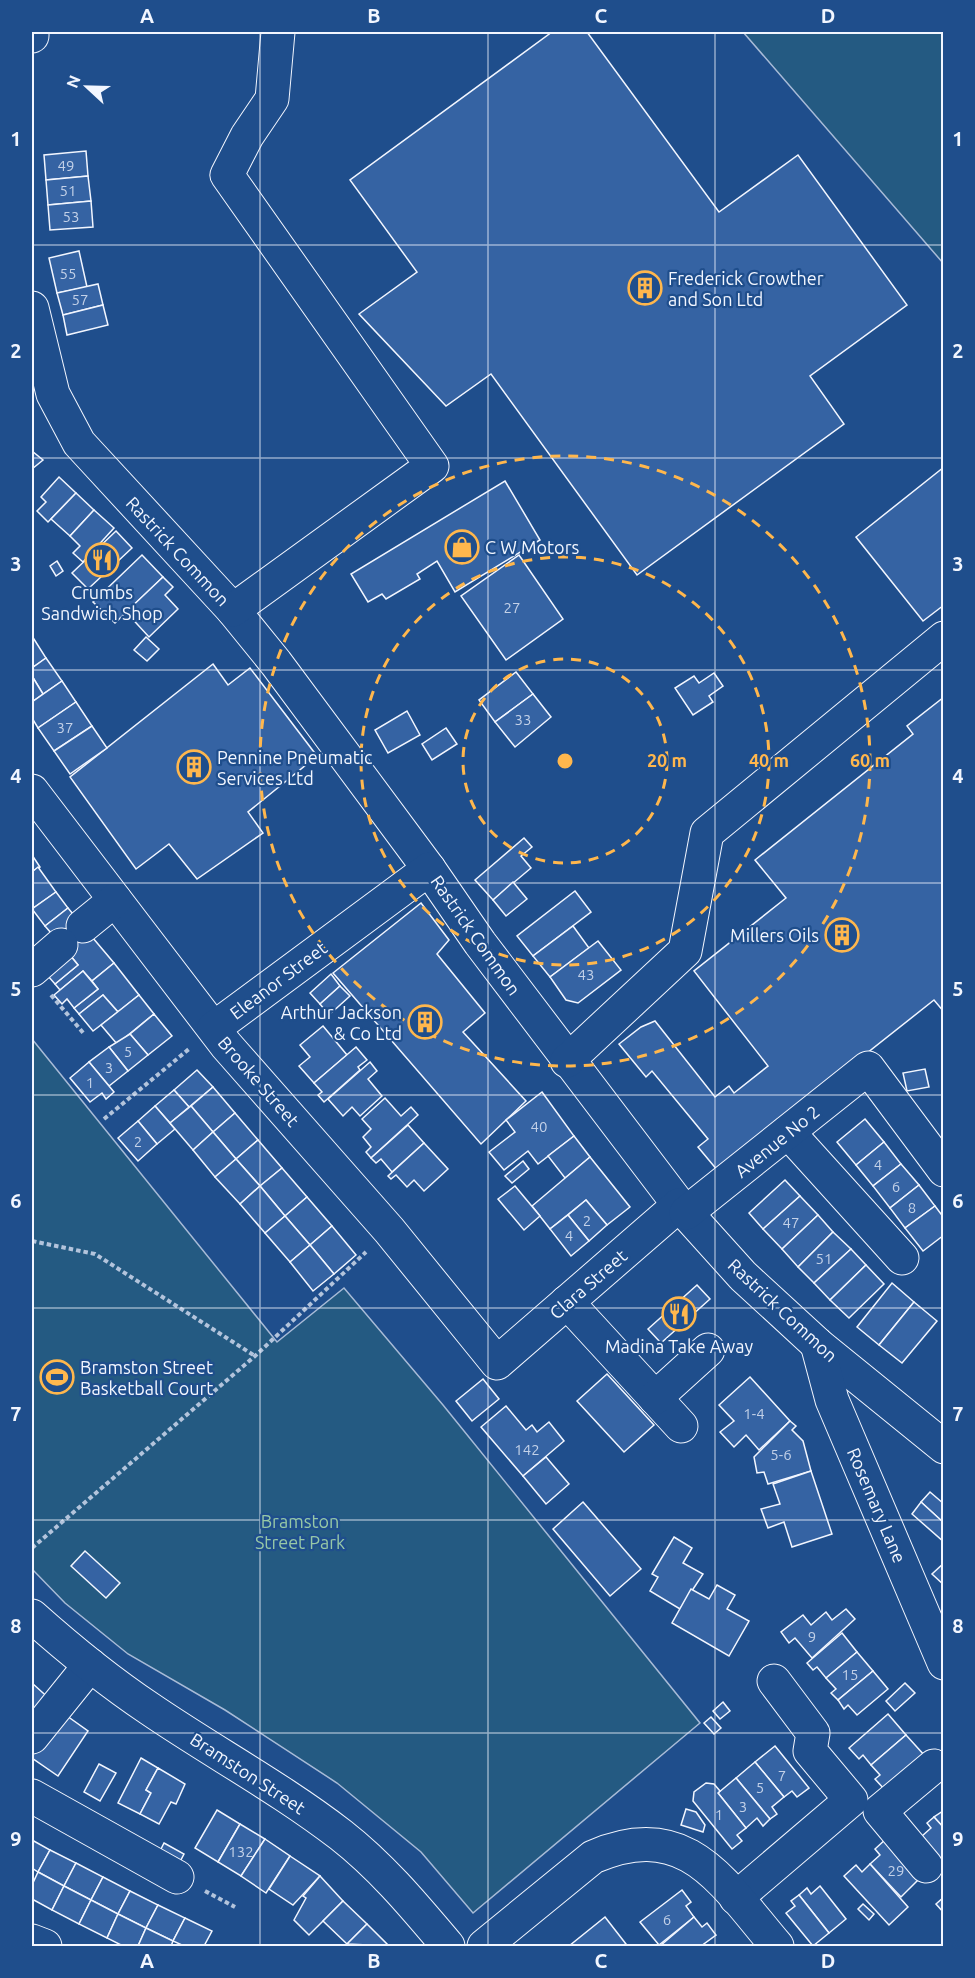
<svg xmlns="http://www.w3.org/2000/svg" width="975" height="1978" font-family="Ubuntu,sans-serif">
<rect width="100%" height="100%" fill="#1f4e8c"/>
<g fill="#245a82" stroke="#a8bbd7" stroke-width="1.5">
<polygon points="743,32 943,32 943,263"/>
<polygon points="32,1039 277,1342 344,1288 443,1405 700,1723 473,1913 421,1852 337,1783 225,1710 128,1654 65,1603 32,1569"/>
</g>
<g fill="#3563a3" stroke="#f2f6ff" stroke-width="1.5">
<polygon points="552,32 587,32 719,212 798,155 907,305 810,376 844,424 637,575 491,374 446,406 359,314 417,272 350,180"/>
<polygon points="86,151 88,176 46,180 44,155"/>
<polygon points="88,176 91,201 48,205 46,180"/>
<polygon points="91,201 93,227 50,230 48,205"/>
<polygon points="79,251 87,287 57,293 49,258"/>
<polygon points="98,284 103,305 63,315 57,293"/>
<polygon points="103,305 108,325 67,335 63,315"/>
<polygon points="32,451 43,460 32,469"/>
<polygon points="944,467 944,605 923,621 856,537"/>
<polygon points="59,477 76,493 48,522 37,511 46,502 41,497"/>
<polygon points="505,481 540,540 455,592 437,561 417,574 420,579 386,599 382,594 368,602 351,574"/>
<polygon points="76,493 94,510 70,536 51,519"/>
<polygon points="94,510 114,528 83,562 73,553 80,546 70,536"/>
<polygon points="116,531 132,548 88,589 72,573"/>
<polygon points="142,555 163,577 115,623 93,602"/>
<polygon points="519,555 563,619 506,660 461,596"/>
<polygon points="57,561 63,571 56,576 50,566"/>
<polygon points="163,577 173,587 165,595 178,609 149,637 126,612"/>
<polygon points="32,636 46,658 32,668"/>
<polygon points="146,637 159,649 147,661 134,650"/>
<polygon points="46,658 62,681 43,694 32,676 32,668"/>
<polygon points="213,664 228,685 250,668 317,756 248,812 263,833 197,879 169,844 136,869 70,777"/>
<polygon points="516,672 533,694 495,722 479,700"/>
<polygon points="714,673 723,686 709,696 713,702 693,715 675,688 694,676 699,683"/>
<polygon points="32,676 43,694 32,702"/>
<polygon points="62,681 76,702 38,728 32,718 32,702"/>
<polygon points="533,694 551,717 515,747 495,722"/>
<polygon points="944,697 944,1012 934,1000 718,1171 698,1147 708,1139 652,1071 646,1077 619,1044 641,1027 655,1021 715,1097 729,1086 734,1093 768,1066 694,971 786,898 755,860 913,734 907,726"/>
<polygon points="76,702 92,726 54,751 38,728"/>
<polygon points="407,711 420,735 388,753 375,730"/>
<polygon points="92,726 107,748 70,774 54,751"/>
<polygon points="446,728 457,744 432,760 422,744"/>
<polygon points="524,838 532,847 521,856 531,868 493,900 475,880"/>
<polygon points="32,855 40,867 32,872"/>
<polygon points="38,867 56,892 32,909 32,872"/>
<polygon points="513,882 527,899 506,916 493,900"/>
<polygon points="575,891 591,912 533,956 517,936"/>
<polygon points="56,892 68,908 45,926 32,909"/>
<polygon points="421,903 449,940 437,954 485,1013 463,1032 526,1101 481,1144 333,973"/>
<polygon points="68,908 87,931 65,949 45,926"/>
<polygon points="573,926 589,948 550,977 533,956"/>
<polygon points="87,931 114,963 92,981 83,971 60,990 55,984 78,965 65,949"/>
<polygon points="598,941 621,970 578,1003 566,1000 550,977"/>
<polygon points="65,949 78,965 55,984 41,968"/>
<polygon points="114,963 139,995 118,1012 103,995 79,1014 74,1008 98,989 92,981"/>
<polygon points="83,971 98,989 74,1008 67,999 62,1004 54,995"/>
<polygon points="331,974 340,986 320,1004 310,993"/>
<polygon points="340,986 350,996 329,1015 320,1004"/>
<polygon points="103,995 118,1012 93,1031 79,1014"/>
<polygon points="139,995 154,1014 117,1044 101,1025"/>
<polygon points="154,1014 172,1036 148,1055 130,1034"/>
<polygon points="323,1026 347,1055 314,1083 299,1066 310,1057 300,1045"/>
<polygon points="130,1034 148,1055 128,1071 109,1047"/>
<polygon points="109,1047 128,1071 109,1086 89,1062"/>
<polygon points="356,1047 367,1060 358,1067 360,1070 324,1102 318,1095 322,1092 314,1083"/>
<polygon points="89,1062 114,1092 106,1099 102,1093 90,1102 70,1078"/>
<polygon points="370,1062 377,1071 368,1079 382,1096 360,1116 352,1107 343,1116 328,1099"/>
<polygon points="925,1069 929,1087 907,1091 903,1073"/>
<polygon points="197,1070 213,1087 189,1107 174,1090"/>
<polygon points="213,1087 235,1113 213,1132 191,1106"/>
<polygon points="174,1090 189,1107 170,1123 155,1106"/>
<polygon points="542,1092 574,1136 538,1164 528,1151 504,1170 489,1152 515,1132 506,1120"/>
<polygon points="385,1098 401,1116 411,1107 418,1115 371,1158 366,1152 371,1147 363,1137 371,1129 362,1119"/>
<polygon points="155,1106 175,1129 157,1144 138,1121"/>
<polygon points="191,1106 213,1132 193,1150 170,1123"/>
<polygon points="235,1113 258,1140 236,1159 213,1132"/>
<polygon points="865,1119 884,1142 856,1165 837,1142"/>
<polygon points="138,1121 157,1144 138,1161 118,1138"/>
<polygon points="408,1125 424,1143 392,1172 381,1159 376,1163 371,1158"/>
<polygon points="213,1132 236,1159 215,1177 193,1150"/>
<polygon points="574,1136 590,1157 565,1178 548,1156"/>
<polygon points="258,1140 282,1168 260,1186 236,1159"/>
<polygon points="884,1142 901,1164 873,1186 856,1165"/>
<polygon points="424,1143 448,1169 424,1191 414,1180 407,1187 396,1175 391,1179 388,1176"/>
<polygon points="590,1157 630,1207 607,1225 586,1200 550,1229 532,1206"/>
<polygon points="236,1159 260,1186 240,1204 215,1177"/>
<polygon points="523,1161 529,1169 512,1183 505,1176"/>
<polygon points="901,1164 919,1185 890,1208 873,1186"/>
<polygon points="282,1168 307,1197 285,1216 260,1186"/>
<polygon points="785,1180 800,1196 763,1229 749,1213"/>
<polygon points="919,1185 935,1206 905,1228 890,1208"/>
<polygon points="260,1186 285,1216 265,1233 240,1204"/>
<polygon points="515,1186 540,1216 524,1230 498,1199"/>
<polygon points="800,1196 818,1215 782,1249 763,1229"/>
<polygon points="307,1197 332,1226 310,1245 285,1216"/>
<polygon points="586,1200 607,1225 589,1241 568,1215"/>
<polygon points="935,1206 944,1218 944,1235 923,1251 905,1228"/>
<polygon points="568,1215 589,1241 571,1256 550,1229"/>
<polygon points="818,1215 833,1232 798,1267 782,1249"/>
<polygon points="285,1216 310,1245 290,1262 265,1233"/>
<polygon points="332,1226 356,1255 334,1274 310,1245"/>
<polygon points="833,1232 851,1249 814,1283 798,1267"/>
<polygon points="310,1245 334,1274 313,1291 290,1262"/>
<polygon points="851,1249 866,1265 830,1300 814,1283"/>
<polygon points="866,1265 884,1284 849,1318 830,1300"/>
<polygon points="892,1283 914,1302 879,1345 857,1327"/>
<polygon points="697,1285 710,1299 661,1343 648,1329"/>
<polygon points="914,1302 937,1321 902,1363 879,1345"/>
<polygon points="607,1374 654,1425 624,1452 577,1401"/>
<polygon points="750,1377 790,1421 759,1450 746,1435 734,1447 720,1432 734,1421 719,1405"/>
<polygon points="483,1379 499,1399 472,1421 456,1401"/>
<polygon points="506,1406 526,1430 532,1425 537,1432 549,1422 564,1441 523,1476 481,1427"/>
<polygon points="790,1421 796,1426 792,1430 803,1441 811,1471 768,1484 764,1472 757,1473 754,1457"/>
<polygon points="546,1457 569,1484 546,1504 523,1476"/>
<polygon points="811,1471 832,1534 792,1547 784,1522 768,1528 761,1509 780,1504 773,1484"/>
<polygon points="930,1492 944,1504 944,1523 921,1502"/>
<polygon points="583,1502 641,1569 610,1596 553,1529"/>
<polygon points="921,1502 944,1523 944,1542 912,1514"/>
<polygon points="674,1537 692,1548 683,1563 703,1574 680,1609 650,1591 658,1577 652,1574"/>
<polygon points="85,1551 120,1583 106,1598 71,1566"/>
<polygon points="944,1563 944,1585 932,1574"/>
<polygon points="717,1585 735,1595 727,1609 749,1621 729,1656 672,1623 691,1589 709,1599"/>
<polygon points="846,1609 855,1619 812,1658 795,1638 789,1643 781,1632 803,1615 811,1625 826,1612 832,1620"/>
<polygon points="842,1633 857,1652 826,1678 817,1667 813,1670 807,1663"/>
<polygon points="857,1652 873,1671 838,1700 831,1693 836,1689 826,1678"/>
<polygon points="873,1671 888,1689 857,1715 848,1705 844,1709 838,1700"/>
<polygon points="32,1683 53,1702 32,1724"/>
<polygon points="905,1683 915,1693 895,1711 886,1701"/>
<polygon points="723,1702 730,1711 720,1719 713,1711"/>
<polygon points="60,1711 88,1731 58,1776 32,1758 32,1751"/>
<polygon points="888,1714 906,1735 871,1765 863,1755 859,1759 849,1748"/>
<polygon points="711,1717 721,1728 714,1734 704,1723"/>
<polygon points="906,1735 925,1756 885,1790 875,1779 880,1775 871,1765"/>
<polygon points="775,1746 809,1788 797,1797 792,1791 784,1797 755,1762"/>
<polygon points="141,1758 158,1768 146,1790 151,1793 140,1814 118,1803"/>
<polygon points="755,1762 784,1797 772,1807 777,1814 770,1819 736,1778"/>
<polygon points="99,1764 116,1773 100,1801 84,1792"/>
<polygon points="158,1768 185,1784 176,1804 171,1802 159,1824 140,1814 151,1793 146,1790"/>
<polygon points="736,1778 770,1819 763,1826 757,1818 746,1828 718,1793"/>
<polygon points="706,1783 714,1784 720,1791 718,1793 746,1828 737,1835 742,1841 732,1849 693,1801 694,1792"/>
<polygon points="686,1809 696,1812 705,1825 703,1832 681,1825"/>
<polygon points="217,1810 240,1824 218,1862 195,1848"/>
<polygon points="943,1811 944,1811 944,1828 934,1817"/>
<polygon points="934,1817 944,1828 944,1863 922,1836 931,1828 927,1823"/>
<polygon points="240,1824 265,1839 241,1876 218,1862"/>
<polygon points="887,1838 922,1876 901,1897 870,1864 880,1855 875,1849"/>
<polygon points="265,1839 290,1856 266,1893 241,1876"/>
<polygon points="32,1840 50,1850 38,1872 32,1868"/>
<polygon points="164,1843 184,1854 175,1871 155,1861"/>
<polygon points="50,1850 76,1863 64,1886 38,1872"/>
<polygon points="290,1856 320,1876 293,1905 269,1889"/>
<polygon points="76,1863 103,1877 91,1900 64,1886"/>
<polygon points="870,1864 908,1907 889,1925 844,1876 856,1865 862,1872"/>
<polygon points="38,1872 64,1886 52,1910 32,1899 32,1885"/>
<polygon points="320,1876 343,1901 309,1935 294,1920 306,1898 303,1896"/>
<polygon points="103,1877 130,1891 118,1914 91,1900"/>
<polygon points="64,1886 91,1900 79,1924 52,1910"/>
<polygon points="820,1886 846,1919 829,1933 799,1895 807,1888 811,1894"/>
<polygon points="682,1890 691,1902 686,1906 694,1917 659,1945 640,1922"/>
<polygon points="130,1891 158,1905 146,1928 118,1914"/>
<polygon points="799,1895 829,1933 813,1946 786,1913 795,1906 791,1901"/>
<polygon points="944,1897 944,1913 936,1904"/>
<polygon points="91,1900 118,1914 107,1938 79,1924"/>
<polygon points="343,1901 367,1924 347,1944 323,1921"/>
<polygon points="863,1904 874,1914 869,1920 858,1909"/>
<polygon points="158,1905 185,1918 173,1941 146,1928"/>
<polygon points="118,1914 146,1928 138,1946 123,1946 107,1938"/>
<polygon points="605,1917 626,1944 622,1946 569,1946"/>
<polygon points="694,1917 702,1927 707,1923 716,1935 701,1946 660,1946"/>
<polygon points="185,1918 212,1931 204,1946 184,1946 173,1941"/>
<polygon points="367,1924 389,1946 347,1944"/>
<polygon points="146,1928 173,1941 171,1946 138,1946"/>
</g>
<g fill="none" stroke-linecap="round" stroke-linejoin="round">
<g stroke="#f2f6ff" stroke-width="35">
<g id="minor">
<polyline points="32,36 32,32"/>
<polyline points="32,308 53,394 79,443 233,610 276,663 429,869 480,943 679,1205 743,1276 817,1344 944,1447"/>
<polyline points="233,610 432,466 227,175 247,136 272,99 278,32"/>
<polyline points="32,791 226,1045 389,1230 497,1363 679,1205"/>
<polyline points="83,926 115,900"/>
<polyline points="32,970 61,945"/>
<polyline points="214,1028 429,869"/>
<polyline points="567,1061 685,951 707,833 944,638"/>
<polyline points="788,1132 902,1258"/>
<polyline points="686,1213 868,1068 944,1170"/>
<polyline points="567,1302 681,1426"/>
<polyline points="817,1344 832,1400 944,1663"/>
<polyline points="655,1398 708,1350"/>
<polyline points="32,1737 90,1665"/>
<polyline points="32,1796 177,1877"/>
<polyline points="926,1866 880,1811 934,1766"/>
<polyline points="736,1898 851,1800 810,1751 813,1733 774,1681"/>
<polyline points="32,1941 45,1946"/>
<path d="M484 1946 593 1857C687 1816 723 1883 777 1946"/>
</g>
</g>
<g stroke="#f2f6ff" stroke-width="35">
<path id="major" d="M32 1616C69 1649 108 1681 150 1709 213 1752 280 1788 341 1835 382 1867 415 1907 448 1946"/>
</g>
<g stroke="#b3c4dc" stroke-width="4" stroke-dasharray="4.5 3" stroke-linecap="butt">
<polyline points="51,995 85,1035"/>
<polyline points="104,1119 189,1049"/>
<polyline points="32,1241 95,1254 255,1356"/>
<polyline points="32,1548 255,1356 366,1252"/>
<polyline points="205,1891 235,1907"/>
</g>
<use href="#minor" stroke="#1f4e8c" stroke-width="33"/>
<use href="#major" stroke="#1f4e8c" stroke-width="33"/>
</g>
<path fill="none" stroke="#f2f6ff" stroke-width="1.5" stroke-opacity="0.55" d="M260 32V1946M488 32V1946M715 32V1946M32 245H944M32 458H944M32 670H944M32 883H944M32 1095H944M32 1308H944M32 1520H944M32 1733H944"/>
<g fill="none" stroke="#ffb74d" stroke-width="3" stroke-dasharray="10 8">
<circle cx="565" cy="761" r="102"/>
<circle cx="565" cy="761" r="204"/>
<circle cx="565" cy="761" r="305"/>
</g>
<defs>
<g id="building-ring" transform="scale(1.725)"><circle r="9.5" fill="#1f4e8c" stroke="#ffb74d" stroke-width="1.5"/><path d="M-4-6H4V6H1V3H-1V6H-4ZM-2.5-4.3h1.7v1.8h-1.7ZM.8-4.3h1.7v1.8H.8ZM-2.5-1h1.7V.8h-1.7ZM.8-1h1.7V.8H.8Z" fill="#ffb74d"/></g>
<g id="shop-ring" transform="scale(1.725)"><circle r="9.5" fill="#1f4e8c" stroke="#ffb74d" stroke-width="1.5"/><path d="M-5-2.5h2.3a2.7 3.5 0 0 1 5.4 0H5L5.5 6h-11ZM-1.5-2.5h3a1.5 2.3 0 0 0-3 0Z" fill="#ffb74d"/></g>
<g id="restaurant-ring" transform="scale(1.725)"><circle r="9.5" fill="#1f4e8c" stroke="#ffb74d" stroke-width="1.5"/><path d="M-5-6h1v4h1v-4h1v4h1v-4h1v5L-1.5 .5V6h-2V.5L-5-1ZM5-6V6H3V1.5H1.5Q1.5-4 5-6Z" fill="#ffb74d"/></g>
<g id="stadium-ring" transform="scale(1.725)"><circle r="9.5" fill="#1f4e8c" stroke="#ffb74d" stroke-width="1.5"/><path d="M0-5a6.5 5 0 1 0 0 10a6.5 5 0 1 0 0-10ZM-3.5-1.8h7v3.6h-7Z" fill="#ffb74d"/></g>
</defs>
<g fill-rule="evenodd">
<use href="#building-ring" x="645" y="288"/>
<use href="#shop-ring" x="462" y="547"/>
<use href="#restaurant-ring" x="102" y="560"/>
<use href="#building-ring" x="194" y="767"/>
<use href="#building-ring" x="842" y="935"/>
<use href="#building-ring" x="425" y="1022"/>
<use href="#restaurant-ring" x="679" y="1314"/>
<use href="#stadium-ring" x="57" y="1377"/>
</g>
<g text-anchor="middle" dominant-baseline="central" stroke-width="4.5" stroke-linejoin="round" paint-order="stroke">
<g font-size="15" fill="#c3d1e8">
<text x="66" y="165">49</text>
<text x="68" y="190">51</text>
<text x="71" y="216">53</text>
<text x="68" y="273">55</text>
<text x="80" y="299">57</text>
<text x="512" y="607">27</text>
<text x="523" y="719">33</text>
<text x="65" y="727">37</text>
<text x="586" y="974">43</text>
<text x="128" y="1051">5</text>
<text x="109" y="1067">3</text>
<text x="90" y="1082">1</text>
<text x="539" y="1126">40</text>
<text x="138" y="1141">2</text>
<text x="878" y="1164">4</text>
<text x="896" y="1186">6</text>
<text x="912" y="1207">8</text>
<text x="587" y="1220">2</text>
<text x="791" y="1222">47</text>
<text x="569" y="1235">4</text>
<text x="824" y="1258">51</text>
<text x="754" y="1413">1-4</text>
<text x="527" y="1449">142</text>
<text x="781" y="1454">5-6</text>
<text x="812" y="1636">9</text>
<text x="850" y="1674">15</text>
<text x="782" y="1775">7</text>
<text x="760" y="1787">5</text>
<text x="743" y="1806">3</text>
<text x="719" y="1814">1</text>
<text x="241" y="1851">132</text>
<text x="896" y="1870">29</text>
<text x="667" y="1919">6</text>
</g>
<g font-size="18" fill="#f2f6ff" stroke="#1f4e8c" text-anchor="start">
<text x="668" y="278">Frederick Crowther<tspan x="668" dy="21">and Son Ltd</tspan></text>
<text x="485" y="547">C W Motors</text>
<text x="102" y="592" text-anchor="middle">Crumbs<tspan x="102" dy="21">Sandwich Shop</tspan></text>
<text x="217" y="757">Pennine Pneumatic<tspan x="217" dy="21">Services Ltd</tspan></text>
<text x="819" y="935" text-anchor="end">Millers Oils</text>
<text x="402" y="1012" text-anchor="end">Arthur Jackson<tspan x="402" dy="21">&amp; Co Ltd</tspan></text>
<text x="679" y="1346" text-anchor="middle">Madina Take Away</text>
<text x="80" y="1367">Bramston Street<tspan x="80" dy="21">Basketball Court</tspan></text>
</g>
<g font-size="18" fill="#f2f6ff" stroke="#1f4e8c">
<text transform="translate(178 551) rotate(47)">Rastrick Common</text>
<text transform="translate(476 935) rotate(55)">Rastrick Common</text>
<text transform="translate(278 980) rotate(-37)">Eleanor Street</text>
<text transform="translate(259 1081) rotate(49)">Brooke Street</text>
<text transform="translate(777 1141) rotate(-39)">Avenue No 2</text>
<text transform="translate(588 1284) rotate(-41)">Clara Street</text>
<text transform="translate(783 1310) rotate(43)">Rastrick Common</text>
<text transform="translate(877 1505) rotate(67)">Rosemary Lane</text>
<text transform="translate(248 1773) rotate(33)">Bramston Street</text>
</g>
<g font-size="18" fill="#97c8a6" stroke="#1f4e8c">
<text x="300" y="1521">Bramston<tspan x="300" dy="21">Street Park</tspan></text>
</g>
</g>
<circle cx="565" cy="761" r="9" fill="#ffb74d" stroke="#1f4e8c" stroke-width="3"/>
<g font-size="18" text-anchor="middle" font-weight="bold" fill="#ffb74d" stroke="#1f4e8c" stroke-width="4.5" stroke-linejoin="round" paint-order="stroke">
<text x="667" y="767">20 m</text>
<text x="769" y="767">40 m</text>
<text x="870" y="767">60 m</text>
</g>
<rect width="975" height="1978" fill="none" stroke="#1f4e8c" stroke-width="66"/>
<g transform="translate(87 87) rotate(292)" stroke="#1f4e8c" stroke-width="4.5" paint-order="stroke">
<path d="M0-4.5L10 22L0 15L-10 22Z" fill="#f2f6ff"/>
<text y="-9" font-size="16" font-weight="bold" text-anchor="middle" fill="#f2f6ff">N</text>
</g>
<rect x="33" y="33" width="909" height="1912" fill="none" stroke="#f2f6ff" stroke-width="2"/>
<g font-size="20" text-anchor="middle" font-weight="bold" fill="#f2f6ff">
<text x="147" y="23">A</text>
<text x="374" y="23">B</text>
<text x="601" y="23">C</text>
<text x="828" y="23">D</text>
<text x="16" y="146">1</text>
<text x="958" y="146">1</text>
<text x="16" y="358">2</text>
<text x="958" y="358">2</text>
<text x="16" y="571">3</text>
<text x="958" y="571">3</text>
<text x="16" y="783">4</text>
<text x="958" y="783">4</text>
<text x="16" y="996">5</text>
<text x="958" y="996">5</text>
<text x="16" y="1208">6</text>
<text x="958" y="1208">6</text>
<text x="16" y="1421">7</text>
<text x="958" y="1421">7</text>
<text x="16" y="1633">8</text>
<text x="958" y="1633">8</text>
<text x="16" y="1846">9</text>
<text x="958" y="1846">9</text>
<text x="147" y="1968">A</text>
<text x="374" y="1968">B</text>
<text x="601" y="1968">C</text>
<text x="828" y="1968">D</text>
</g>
</svg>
